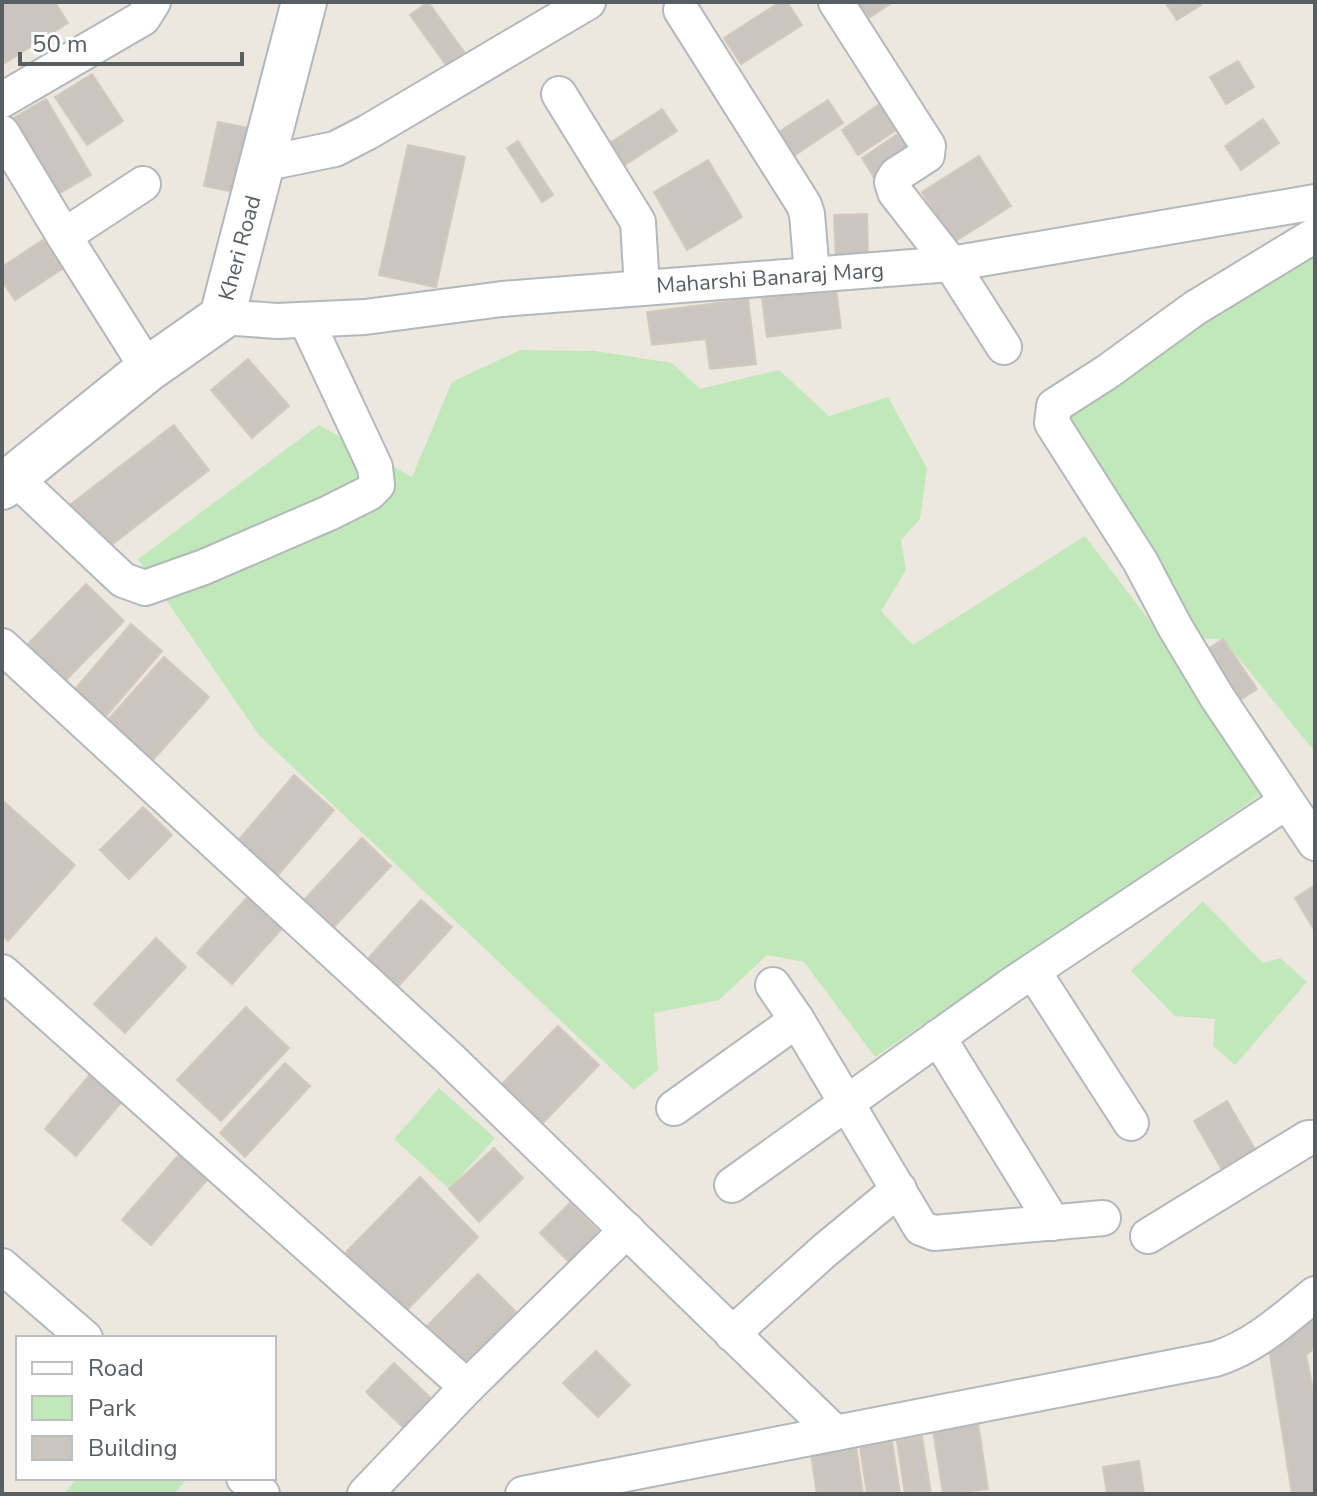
<svg xmlns="http://www.w3.org/2000/svg" width="1317" height="1496" font-family="'Nunito Sans',sans-serif">
<rect width="100%" height="100%" fill="#ede8df"/>
<g fill="#c0e8b8">
<polygon points="1315,241 1315,752 1223,639 1173,638 1053,413"/>
<polygon points="520,350 595,351 672,363 700,389 779,370 829,416 888,397 927,468 920,519 901,540 906,570 881,611 913,645 1085,536 1275,785 875,1057 804,962 767,955 719,1000 654,1013 658,1070 634,1090 259,735 138,559 319,425 412,477 452,382"/>
<polygon points="1203,901 1263,963 1280,958 1307,982 1235,1065 1213,1046 1215,1019 1175,1016 1131,971"/>
<polygon points="439,1088 495,1138 449,1189 394,1139"/>
<polygon points="77,1478 188,1478 174,1494 64,1494"/>
</g>
<g fill="#cac5be" stroke="#d3c8bd" stroke-width="2">
<polygon points="7,2 55,2 68,23 2,65 2,5"/>
<polygon points="428,2 470,60 452,73 410,15"/>
<polygon points="780,2 787,2 802,25 741,64 724,38"/>
<polygon points="848,2 893,2 861,23"/>
<polygon points="1165,2 1199,2 1201,5 1177,20"/>
<polygon points="1238,61 1254,87 1226,104 1210,77"/>
<polygon points="92,74 123,121 87,145 55,97"/>
<polygon points="46,99 91,175 50,199 5,123"/>
<polygon points="887,99 904,125 858,155 842,130"/>
<polygon points="828,100 843,123 792,157 776,134"/>
<polygon points="662,109 677,131 622,167 607,145"/>
<polygon points="1263,119 1279,143 1241,170 1225,146"/>
<polygon points="218,122 258,130 245,194 204,186"/>
<polygon points="904,130 917,151 875,179 862,158"/>
<polygon points="518,141 553,195 542,202 507,148"/>
<polygon points="408,145 465,157 436,287 379,275"/>
<polygon points="979,156 1011,206 954,242 922,192"/>
<polygon points="708,160 742,217 687,250 654,192"/>
<polygon points="867,214 868,259 836,261 834,215"/>
<polygon points="43,240 62,269 15,300 2,281 2,267"/>
<polygon points="836,289 841,328 767,337 762,298"/>
<polygon points="748,299 756,364 710,369 706,339 652,345 647,312"/>
<polygon points="248,359 289,406 252,438 211,390"/>
<polygon points="174,425 209,470 101,553 66,508"/>
<polygon points="86,584 124,621 65,681 27,645"/>
<polygon points="131,624 162,651 106,716 75,689"/>
<polygon points="1223,639 1257,689 1234,704 1200,654"/>
<polygon points="164,657 209,697 152,761 107,721"/>
<polygon points="294,775 334,810 277,876 237,842"/>
<polygon points="2,800 75,865 8,941 2,935"/>
<polygon points="143,807 172,835 129,879 100,850"/>
<polygon points="362,838 391,866 332,929 303,901"/>
<polygon points="1315,885 1315,931 1295,898"/>
<polygon points="252,892 287,923 232,984 197,953"/>
<polygon points="421,900 452,927 394,991 364,963"/>
<polygon points="156,938 186,967 125,1033 94,1004"/>
<polygon points="246,1007 289,1048 221,1121 177,1080"/>
<polygon points="558,1026 599,1065 540,1126 499,1087"/>
<polygon points="285,1063 310,1086 245,1157 220,1133"/>
<polygon points="97,1066 130,1092 76,1156 45,1129"/>
<polygon points="1227,1101 1257,1153 1224,1173 1194,1121"/>
<polygon points="494,1148 523,1178 479,1222 449,1189"/>
<polygon points="183,1150 212,1174 151,1245 122,1220"/>
<polygon points="420,1177 478,1237 405,1312 345,1253"/>
<polygon points="570,1203 599,1232 569,1262 540,1233"/>
<polygon points="478,1274 519,1315 468,1367 427,1326"/>
<polygon points="1315,1304 1315,1348 1306,1355 1315,1399 1315,1494 1292,1494 1268,1342"/>
<polygon points="596,1351 630,1385 598,1417 563,1383"/>
<polygon points="394,1363 436,1403 408,1432 366,1392"/>
<polygon points="978,1423 988,1489 943,1494 933,1430"/>
<polygon points="922,1437 931,1494 905,1494 897,1441"/>
<polygon points="892,1442 900,1494 867,1494 860,1447"/>
<polygon points="856,1447 863,1494 817,1494 811,1454"/>
<polygon points="1139,1461 1144,1494 1107,1494 1103,1467"/>
</g>
<g fill="none" stroke-linecap="round" stroke-linejoin="round">
<g stroke="#b2b8bc" stroke-width="38">
<g id="street">
<polyline points="836,2 928,146 927,155 896,175 892,182 895,192 951,264 1004,347"/>
<polyline points="681,10 804,205 807,214 812,274"/>
<polyline points="559,94 638,222 642,288"/>
<polyline points="2,100 143,18 153,2"/>
<polyline points="2,133 64,236 148,369"/>
<polyline points="262,164 335,149 368,132 588,2"/>
<polyline points="1315,235 1195,308 1107,372 1054,406 1052,423 1140,561 1175,627 1217,697 1315,843"/>
<polyline points="64,236 143,184"/>
<polyline points="222,317 277,321 365,317 502,299 951,264 1315,202"/>
<polyline points="14,477 123,580 145,588 204,567 329,513 369,493 377,485 375,467 306,320"/>
<polyline points="2,646 449,1058 835,1433"/>
<polyline points="1033,971 1131,1123"/>
<polyline points="2,972 467,1387"/>
<polyline points="773,985 797,1020 921,1228 934,1233 1103,1218"/>
<polyline points="938,1037 1053,1223"/>
<polyline points="674,1108 797,1020"/>
<polyline points="732,1185 1010,986 1286,802"/>
<polyline points="1148,1236 1308,1138 1315,1138"/>
<polyline points="2,1266 85,1338"/>
<polyline points="732,1334 824,1251 899,1189"/>
<polyline points="244,1478 262,1494"/>
<polyline points="365,1494 467,1387 627,1230"/>
<path d="M523 1494 1215 1359C1254 1347 1283 1320 1315 1294"/>
</g>
</g>
<g stroke="#b1b7bc" stroke-width="48">
<polyline id="secondary" points="2,487 148,369 222,317 304,2"/>
</g>
<use href="#street" stroke="#fff" stroke-width="34"/>
<use href="#secondary" stroke="#fff" stroke-width="44"/>
</g>
<g text-anchor="middle" dominant-baseline="central" stroke-width="6" stroke-linejoin="round" paint-order="stroke">
<g font-size="22" fill="#585e62" stroke="#fff">
<text transform="translate(240 248) rotate(-75)">Kheri Road</text>
<text transform="translate(770 278) rotate(-4)">Maharshi Banaraj Marg</text>
</g>
</g>
<rect width="1317" height="1496" fill="none" stroke="#585e62" stroke-width="8"/>
<rect x="16" y="1336" width="260" height="144" fill="#ffffff" stroke="#bcbfc0" stroke-width="2"/>
<rect x="32" y="1362" width="40" height="12" fill="#ffffff" stroke="#bcbfc0" stroke-width="2"/>
<text x="88" y="1376" font-size="24" fill="#585e62">Road</text>
<rect x="32" y="1396" width="40" height="24" fill="#c0e8b8" stroke="#bcbfc0" stroke-width="2"/>
<text x="88" y="1416" font-size="24" fill="#585e62">Park</text>
<rect x="32" y="1436" width="40" height="24" fill="#cac5be" stroke="#bcbfc0" stroke-width="2"/>
<text x="88" y="1456" font-size="24" fill="#585e62">Building</text>
<path d="M20 52v12h222v-12" fill="none" stroke="#585e62" stroke-width="4"/>
<text x="32" y="52" font-size="24" fill="#585e62" stroke="#ffffff" stroke-width="6" paint-order="stroke">50 m</text>
</svg>
